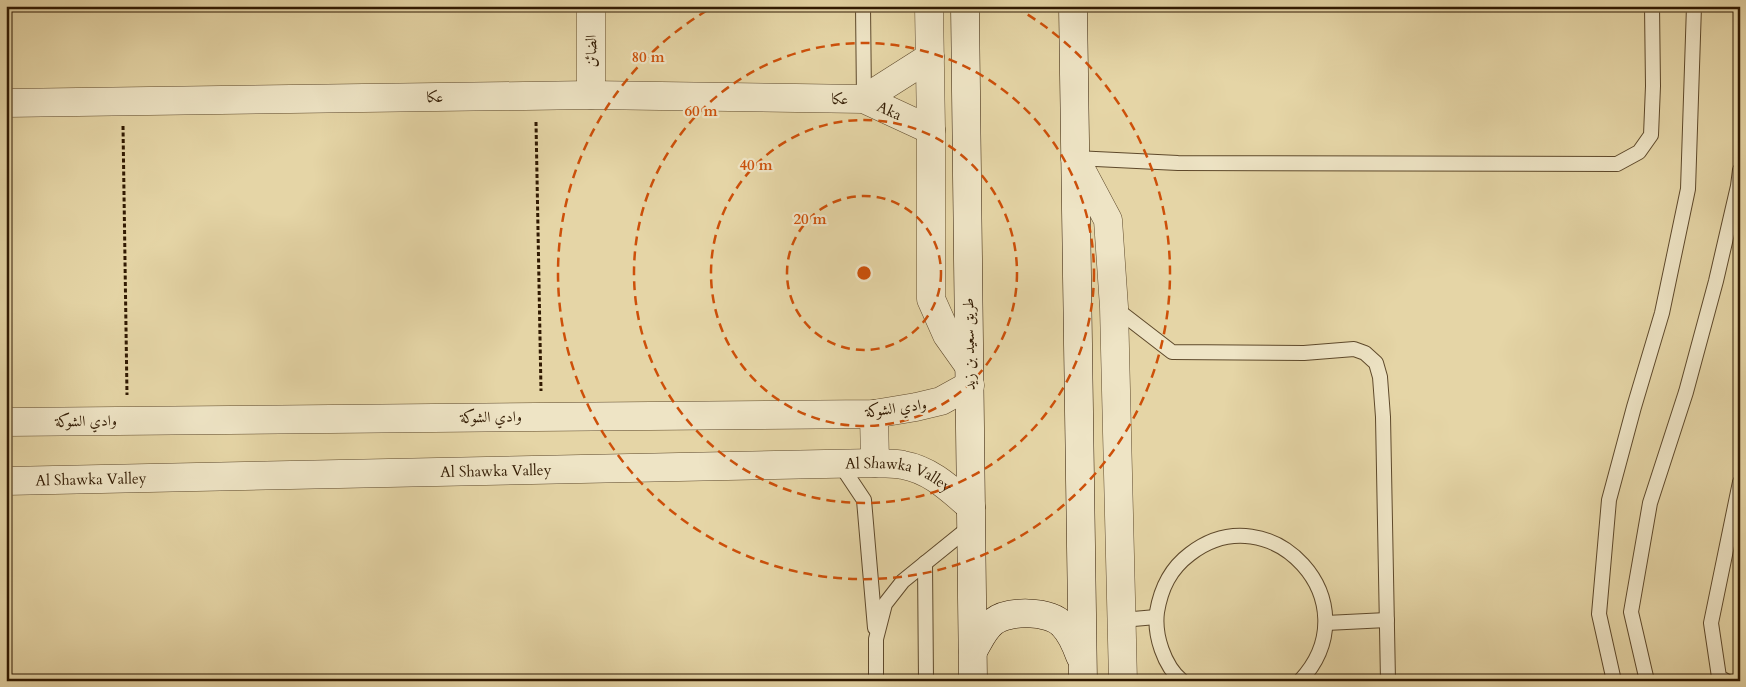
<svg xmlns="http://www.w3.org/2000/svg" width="1746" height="687" font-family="Cardo,Amiri,serif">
<rect width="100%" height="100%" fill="#e5d5a6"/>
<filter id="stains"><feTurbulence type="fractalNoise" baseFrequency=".004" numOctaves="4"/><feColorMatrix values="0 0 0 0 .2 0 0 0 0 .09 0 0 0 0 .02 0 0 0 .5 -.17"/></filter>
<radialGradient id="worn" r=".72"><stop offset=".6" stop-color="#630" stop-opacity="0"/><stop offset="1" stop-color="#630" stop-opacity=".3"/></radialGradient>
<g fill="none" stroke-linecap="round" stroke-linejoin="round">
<g stroke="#5e492b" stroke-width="16">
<g id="service">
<polyline points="863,6 864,99"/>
<polyline points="1075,158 1178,163 1617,164 1639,152 1651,135 1653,86 1652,6"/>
<polyline points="1115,308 1172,352 1304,353 1354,349 1365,353 1376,363 1380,377 1383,417 1388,681"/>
<polyline points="840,464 864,500 875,628"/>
<polyline points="925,563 926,681"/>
<polyline points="1122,620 1156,617"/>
<polyline points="1326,623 1387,620"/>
<polyline points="876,681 876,639 885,604 903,581 971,526"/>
<path d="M1182 681C1164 666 1154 635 1157 612 1161 588 1170 569 1190 554 1270 492 1374 602 1300 681"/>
<polyline points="1614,681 1599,614 1609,500 1634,407 1662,313 1688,189 1694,6"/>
<polyline points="1647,681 1631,612 1650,503 1686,392 1716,281 1738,186 1740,170"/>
<polyline points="1726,681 1719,677 1711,623 1740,482"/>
</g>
</g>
<g stroke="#5e492b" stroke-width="29">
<g id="minor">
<polyline points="591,6 591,95"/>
<polyline points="929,6 931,130 931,299 947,335 969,366"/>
<polyline points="864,99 930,57"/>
<path id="s1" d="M6 103 591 95 864 99 931 130"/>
<polyline points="1075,158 1108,220 1114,307 1123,681"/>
</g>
</g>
<g stroke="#5e492b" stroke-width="29">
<g id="tertiary">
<polyline points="874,414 875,463"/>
<polyline points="6,422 874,414 916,407 941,401 970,385"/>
<path id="s2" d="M6 481 875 463C884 464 894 463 903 465 931 470 950 489 971 507"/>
</g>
</g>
<g stroke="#311a02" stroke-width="29">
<g id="secondary">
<polyline points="965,6 973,681"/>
<polyline points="1073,6 1083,681"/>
<path d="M973 651C979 641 984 629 993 622 1008 610 1049 610 1063 625 1071 633 1076 645 1080 656"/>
</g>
</g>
<g stroke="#311a02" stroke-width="3" stroke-dasharray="4 2.5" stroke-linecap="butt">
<polyline points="536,122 541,391"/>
<polyline points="123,126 127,395"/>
</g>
<use href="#service" stroke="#eee4c5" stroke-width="14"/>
<use href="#minor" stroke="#eee4c5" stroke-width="28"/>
<use href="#tertiary" stroke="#eee4c5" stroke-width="28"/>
<use href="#secondary" stroke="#eee4c5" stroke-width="28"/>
</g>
<g fill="none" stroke="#cd500a" stroke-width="2.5" stroke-dasharray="9 6">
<circle cx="864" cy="273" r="77"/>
<circle cx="864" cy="273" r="153"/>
<circle cx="864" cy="273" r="230"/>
<path d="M1015 7A306 306 0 1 1 713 7"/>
</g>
<g text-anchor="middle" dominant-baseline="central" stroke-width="4.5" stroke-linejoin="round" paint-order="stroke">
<g font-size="15" fill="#311a02" stroke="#eee4c5">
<text transform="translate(591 51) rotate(-90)">الضائن</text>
<text transform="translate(435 97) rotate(-1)">عكا</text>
<text transform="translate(840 99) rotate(1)">عكا</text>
<text stroke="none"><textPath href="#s1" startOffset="886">Aka</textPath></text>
<text transform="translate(969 344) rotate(-91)">طريق سعيد بن زيد</text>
<text transform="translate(896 408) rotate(-8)">وادي الشوكة</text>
<text transform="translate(491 417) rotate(-1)">وادي الشوكة</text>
<text transform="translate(86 421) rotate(-1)">وادي الشوكة</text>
<text stroke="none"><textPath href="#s2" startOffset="490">Al Shawka Valley</textPath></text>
<text stroke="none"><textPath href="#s2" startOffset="895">Al Shawka Valley</textPath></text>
<text stroke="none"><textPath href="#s2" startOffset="85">Al Shawka Valley</textPath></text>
</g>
</g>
<circle cx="864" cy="273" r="8" fill="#cd500a" stroke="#eee4c5" stroke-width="2.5"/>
<g font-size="15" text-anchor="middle" font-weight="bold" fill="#cd500a" stroke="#eee4c5" stroke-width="4.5" stroke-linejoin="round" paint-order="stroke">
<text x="648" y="62">80 m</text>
<text x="701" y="116">60 m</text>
<text x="756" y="170">40 m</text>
<text x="810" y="224">20 m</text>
</g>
<rect width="1746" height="687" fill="none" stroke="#e5d5a6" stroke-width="25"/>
<rect x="8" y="8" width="1731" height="672" fill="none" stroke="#311a02" stroke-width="2.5"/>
<rect x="12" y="12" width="1721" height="662" fill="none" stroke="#311a02"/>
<rect width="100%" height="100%" filter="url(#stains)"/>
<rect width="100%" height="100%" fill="url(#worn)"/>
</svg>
